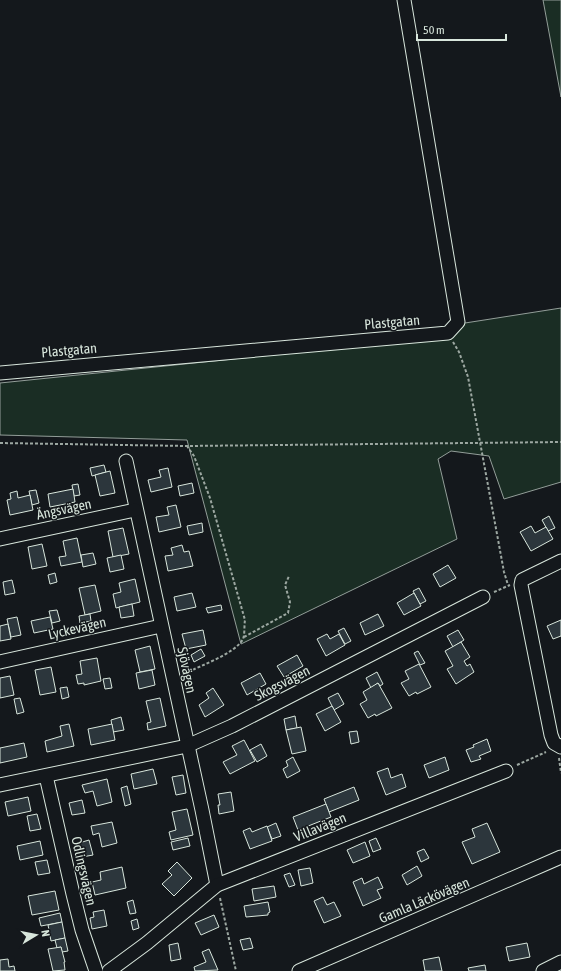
<svg xmlns="http://www.w3.org/2000/svg" width="561" height="971" font-family="'Asap Condensed',sans-serif">
<rect width="100%" height="100%" fill="#14181c"/>
<g fill="#1a2d24" stroke="#939e99">
<polygon points="543,0 561,0 561,97"/>
<polygon points="561,308 561,482 504,499 489,456 451,451 438,459 457,539 241,644 187,440 0,435 0,383 447,337 465,323"/>
</g>
<g fill="#2c363c" stroke="#d8e6dc">
<polygon points="104,465 106,472 92,476 90,468"/>
<polygon points="168,468 172,487 151,492 148,480 161,477 159,470"/>
<polygon points="110,471 115,493 100,496 95,475"/>
<polygon points="192,483 194,493 180,496 178,486"/>
<polygon points="78,484 80,495 74,496 72,485"/>
<polygon points="73,489 75,502 50,507 48,494"/>
<polygon points="36,490 39,503 32,505 29,491"/>
<polygon points="17,491 18,498 30,495 33,510 10,515 7,500 11,499 10,493"/>
<polygon points="176,505 181,527 159,532 156,517 169,515 167,507"/>
<polygon points="549,516 555,528 548,531 542,520"/>
<polygon points="202,523 203,532 189,535 187,526"/>
<polygon points="531,526 535,533 546,527 553,539 531,551 520,532"/>
<polygon points="123,528 129,554 113,557 108,531"/>
<polygon points="77,538 82,562 61,566 59,557 66,556 63,541"/>
<polygon points="42,544 47,566 32,569 28,547"/>
<polygon points="182,545 184,552 189,551 193,566 168,571 165,556 173,555 171,548"/>
<polygon points="93,553 96,564 83,567 81,555"/>
<polygon points="121,555 124,569 110,572 107,558"/>
<polygon points="448,565 456,578 440,587 433,574"/>
<polygon points="55,573 57,582 50,584 48,575"/>
<polygon points="135,579 140,602 116,608 113,594 121,592 119,583"/>
<polygon points="12,580 15,593 5,595 3,582"/>
<polygon points="95,585 101,611 85,615 79,588"/>
<polygon points="419,588 426,601 420,604 413,591"/>
<polygon points="192,593 196,607 177,611 174,597"/>
<polygon points="414,593 421,606 404,615 397,603"/>
<polygon points="132,604 134,616 121,618 119,607"/>
<polygon points="221,605 222,610 208,613 206,608"/>
<polygon points="57,610 60,621 52,623 49,611"/>
<polygon points="90,614 91,621 80,623 79,616"/>
<polygon points="378,614 384,626 365,635 360,623"/>
<polygon points="17,617 21,635 11,637 7,619"/>
<polygon points="50,617 53,629 34,633 31,621"/>
<polygon points="561,620 561,636 553,639 547,626"/>
<polygon points="8,624 11,639 0,641 0,626"/>
<polygon points="344,628 351,641 345,644 338,631"/>
<polygon points="203,630 206,645 186,649 182,634"/>
<polygon points="458,630 464,640 453,647 447,636"/>
<polygon points="327,634 330,639 339,634 345,645 326,656 317,639"/>
<polygon points="461,642 470,657 464,661 467,666 470,664 474,672 456,684 447,669 453,666 445,651"/>
<polygon points="150,646 155,669 140,672 135,650"/>
<polygon points="201,649 205,656 194,662 191,655"/>
<polygon points="418,651 425,663 420,665 414,653"/>
<polygon points="297,655 303,666 284,677 277,666"/>
<polygon points="97,658 101,681 84,685 84,683 78,684 76,675 82,674 80,661"/>
<polygon points="419,664 431,687 417,694 416,692 409,696 401,683 409,679 405,671"/>
<polygon points="51,667 56,692 40,695 35,670"/>
<polygon points="152,670 155,685 139,689 136,673"/>
<polygon points="377,672 383,684 380,686 378,683 371,688 366,678"/>
<polygon points="260,673 266,684 247,695 241,683"/>
<polygon points="10,676 14,695 0,698 0,678"/>
<polygon points="110,678 112,688 105,689 103,679"/>
<polygon points="378,683 392,708 376,716 375,714 368,718 360,704 367,700 363,692"/>
<polygon points="67,687 69,697 62,699 60,688"/>
<polygon points="213,688 224,705 205,717 199,705 209,698 206,693"/>
<polygon points="338,693 344,704 334,710 328,698"/>
<polygon points="20,698 24,712 17,714 14,699"/>
<polygon points="160,698 166,726 148,730 147,723 151,722 146,701"/>
<polygon points="332,706 341,722 325,731 316,714"/>
<polygon points="295,716 297,728 286,730 284,719"/>
<polygon points="121,717 124,730 113,732 111,720"/>
<polygon points="69,724 74,746 47,752 45,741 62,736 60,726"/>
<polygon points="112,724 115,740 91,745 88,729"/>
<polygon points="301,727 306,751 292,754 286,730"/>
<polygon points="357,731 359,742 351,744 349,732"/>
<polygon points="487,739 491,751 479,756 481,759 471,762 466,750 474,747 473,745"/>
<polygon points="244,740 255,761 230,774 223,762 237,755 232,746"/>
<polygon points="24,743 27,757 0,763 0,748"/>
<polygon points="261,744 267,756 257,762 250,750"/>
<polygon points="293,757 300,771 287,778 283,769 288,766 286,761"/>
<polygon points="445,757 449,770 429,778 424,765"/>
<polygon points="388,768 391,778 402,774 406,787 386,795 377,772"/>
<polygon points="153,769 157,784 134,789 131,774"/>
<polygon points="183,775 186,793 176,795 172,777"/>
<polygon points="107,779 112,802 97,806 93,791 85,793 82,785"/>
<polygon points="127,786 131,804 125,806 121,788"/>
<polygon points="354,787 359,800 329,812 324,799"/>
<polygon points="231,792 234,811 219,814 218,805 220,805 218,794"/>
<polygon points="28,797 31,811 8,816 5,802"/>
<polygon points="82,800 85,813 72,815 69,803"/>
<polygon points="326,804 331,817 298,830 293,817"/>
<polygon points="187,809 193,835 171,840 169,832 176,830 172,812"/>
<polygon points="37,814 41,829 30,831 27,816"/>
<polygon points="112,822 117,843 102,847 99,833 93,835 91,826"/>
<polygon points="276,823 281,836 272,839 267,827"/>
<polygon points="487,823 500,852 472,864 462,842 475,837 472,829"/>
<polygon points="267,826 272,841 250,849 243,831 250,828 252,832"/>
<polygon points="188,838 190,846 173,850 171,842"/>
<polygon points="376,838 381,849 373,852 369,841"/>
<polygon points="89,840 93,855 82,857 79,843"/>
<polygon points="40,841 43,855 20,860 17,846"/>
<polygon points="365,842 370,856 353,863 347,850"/>
<polygon points="424,849 429,858 421,862 417,852"/>
<polygon points="47,860 50,873 38,875 35,862"/>
<polygon points="177,862 192,878 174,896 162,884 172,875 168,871"/>
<polygon points="417,866 422,876 407,885 402,875"/>
<polygon points="122,867 126,888 95,895 92,882 101,880 100,872"/>
<polygon points="310,868 313,883 301,886 298,870"/>
<polygon points="290,873 295,885 289,887 284,875"/>
<polygon points="378,877 383,888 377,890 381,898 363,906 353,882 362,878 364,884"/>
<polygon points="274,886 276,897 254,901 252,889"/>
<polygon points="55,891 59,910 32,915 28,896"/>
<polygon points="323,897 327,905 334,902 341,916 324,923 314,901"/>
<polygon points="133,900 136,913 130,914 127,902"/>
<polygon points="268,902 270,912 268,913 268,915 246,917 244,906"/>
<polygon points="104,910 107,926 92,929 90,918 94,917 93,912"/>
<polygon points="60,913 62,922 41,926 39,918"/>
<polygon points="214,915 219,927 201,935 195,923"/>
<polygon points="137,919 139,928 133,930 131,921"/>
<polygon points="62,922 65,938 51,941 48,925"/>
<polygon points="65,938 68,951 62,952 61,947 57,948 55,940"/>
<polygon points="250,938 253,948 243,950 240,940"/>
<polygon points="178,943 181,959 171,961 169,945"/>
<polygon points="527,943 530,957 509,961 506,947"/>
<polygon points="61,947 65,962 64,962 65,970 53,971 48,949"/>
<polygon points="209,949 218,970 195,971 194,967 206,962 202,952"/>
<polygon points="439,957 442,971 425,971 423,960"/>
<polygon points="8,959 9,967 14,966 15,971 0,971 0,960"/>
<polygon points="485,965 486,971 469,971 468,968"/>
</g>
<g fill="none" stroke-linecap="round" stroke-linejoin="round">
<g stroke="#d8e6dc" stroke-width="15">
<g id="minor">
<polyline points="0,373 448,333 458,322 404,0"/>
<polyline points="126,461 202,810 217,885"/>
<polyline points="0,539 135,510"/>
<polyline points="561,561 522,580 521,585 551,735 554,743 561,747"/>
<polyline points="0,662 161,626"/>
<polyline points="46,776 73,894 82,930 96,971"/>
<polyline points="0,785 187,746 232,726 483,597"/>
<polyline points="109,971 147,943 217,885 506,771"/>
<polyline points="299,971 561,857"/>
<polyline points="543,971 561,962"/>
</g>
</g>
<g stroke="#9da8a2" stroke-width="2" stroke-dasharray="3 2" stroke-linecap="butt">
<polyline points="453,342 459,352 468,377 504,572 508,585"/>
<polyline points="0,443 187,446 561,442"/>
<polyline points="494,592 510,585"/>
<polyline points="244,637 288,613 290,602 285,585 289,576"/>
<path d="M184 674C199 666 235 654 243 639 245 634 244 626 245 620L210 498 194 456 187 446"/>
<polyline points="559,758 561,773"/>
<polyline points="517,765 546,752"/>
<polyline points="220,898 236,971"/>
</g>
<use href="#minor" stroke="#14181c" stroke-width="13"/>
</g>
<g text-anchor="middle" dominant-baseline="central" stroke-width="3" stroke-linejoin="round" paint-order="stroke">
<g font-size="14" fill="#d8e6dc" stroke="#14181c">
<text transform="translate(392 322) rotate(-5)">Plastgatan</text>
<text transform="translate(69 350) rotate(-5)">Plastgatan</text>
<text transform="translate(64 509) rotate(-12)">Ängsvägen</text>
<text transform="translate(77 628) rotate(-13)">Lyckevägen</text>
<text transform="translate(187 670) rotate(78)">Sjövägen</text>
<text transform="translate(282 683) rotate(-27)">Skogsvägen</text>
<text transform="translate(320 827) rotate(-22)">Villavägen</text>
<text transform="translate(84 871) rotate(77)">Odlingsvägen</text>
<text transform="translate(424 900) rotate(-23)">Gamla Läckövägen</text>
</g>
</g>
<g transform="translate(36 935) rotate(80)" stroke="#14181c" stroke-width="3" paint-order="stroke">
<path d="M0-3L7 15L0 10L-7 15Z" fill="#d8e6dc"/>
<text y="-6" font-size="11" font-weight="bold" text-anchor="middle" fill="#d8e6dc">N</text>
</g>
<path d="M417 34v6h89v-6" fill="none" stroke="#d8e6dc" stroke-width="2"/>
<text x="423" y="34" font-size="12" fill="#d8e6dc" stroke="#14181c" stroke-width="3" paint-order="stroke">50 m</text>
</svg>
